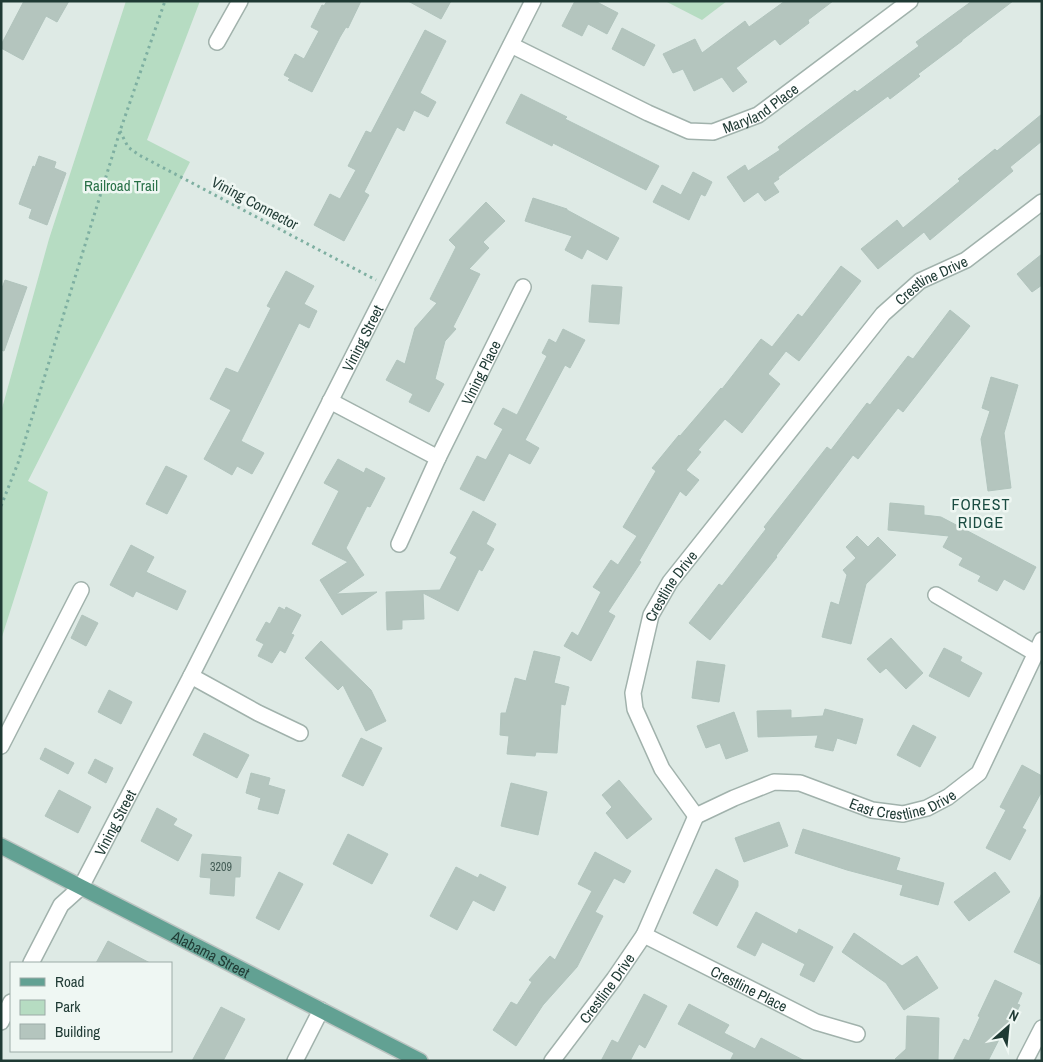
<svg xmlns="http://www.w3.org/2000/svg" width="1043" height="1062" font-family="'Archivo Narrow',sans-serif">
<rect width="100%" height="100%" fill="#deeae5"/>
<g fill="#b6dcc2">
<polygon points="126,1 200,1 147,140 190,162 28,481 48,492 1,640 1,412 49,239"/>
<polygon points="665,1 727,1 702,20"/>
</g>
<g fill="#b4c5be" stroke="#b1c4bd">
<polygon points="24,1 69,1 57,22 46,16 23,60 1,48 1,45"/>
<polygon points="327,1 361,1 348,28 346,27 340,37 312,92 288,80 290,78 284,75 295,54 304,59 319,31 311,27 322,5 324,6"/>
<polygon points="408,1 451,1 441,19"/>
<polygon points="575,1 595,1 618,13 607,34 588,24 582,36 562,26"/>
<polygon points="785,1 833,1 808,20 809,23 780,45 775,39 736,68 747,82 733,92 722,77 694,91 683,69 673,73 663,54 695,39 702,53 745,21 749,27"/>
<polygon points="972,1 1013,1 962,40 962,41 918,74 920,76 890,99 888,96 778,177 779,179 773,183 779,192 765,201 758,192 744,202 727,177 745,165 748,171 780,150 778,147 855,90 857,92 919,46 916,42"/>
<polygon points="622,28 655,45 644,66 612,49"/>
<polygon points="425,30 446,41 420,93 436,102 428,117 414,110 404,131 397,127 364,192 369,195 344,241 314,225 330,194 340,199 356,170 348,166 366,131 371,133"/>
<polygon points="521,94 567,117 565,119 659,166 646,190 553,143 552,146 506,123"/>
<polygon points="1042,114 1042,141 1010,167 1013,171 930,240 924,232 878,269 861,249 897,220 903,228 960,181 958,179 995,149 997,151"/>
<polygon points="39,156 56,162 54,168 66,173 47,225 29,218 32,209 19,204 33,166 35,167"/>
<polygon points="693,172 712,182 705,196 701,194 689,220 653,202 662,185 681,195"/>
<polygon points="533,198 567,209 567,210 619,238 607,260 587,249 582,259 565,250 572,236 525,221"/>
<polygon points="486,202 505,221 483,242 489,248 469,269 480,274 453,327 456,329 445,341 435,379 444,384 429,412 409,402 413,394 386,380 397,360 405,364 415,328 437,303 430,299 456,247 449,240"/>
<polygon points="1042,254 1042,285 1032,292 1017,274"/>
<polygon points="841,266 861,281 799,361 786,351 768,374 780,384 742,433 725,419 698,450 701,452 686,470 699,480 686,496 680,491 639,561 641,562 608,612 615,616 591,661 564,646 572,632 578,636 601,592 593,587 611,560 618,565 637,536 623,527 656,471 652,468 679,435 680,436 721,388 722,389 761,339 772,347 798,314 802,317"/>
<polygon points="286,271 314,286 304,304 317,311 309,328 299,323 241,441 264,453 252,474 237,466 232,475 204,459 231,410 210,399 226,368 238,373 271,308 267,306"/>
<polygon points="5,280 27,287 4,351 1,350 1,291"/>
<polygon points="592,285 622,287 619,324 589,322"/>
<polygon points="950,310 970,326 903,412 898,408 858,459 853,455 776,556 777,557 710,640 689,623 719,584 722,586 766,529 764,527 827,447 831,450 867,403 870,405 908,356 913,359"/>
<polygon points="563,329 585,340 570,368 565,365 525,440 539,448 530,464 509,453 484,501 460,489 477,456 486,460 503,429 494,424 503,408 517,415 547,356 542,353 549,339 556,343"/>
<polygon points="991,377 1018,385 1004,433 1011,488 988,491 981,439 990,411 982,408"/>
<polygon points="338,459 364,473 366,468 385,478 370,507 367,506 346,548 364,575 336,594 377,592 342,615 320,580 348,562 312,544 339,491 324,483"/>
<polygon points="166,466 187,476 167,514 146,504"/>
<polygon points="890,503 924,506 924,515 941,517 1036,567 1024,590 1004,579 997,591 978,581 981,576 959,565 963,558 943,547 949,536 888,530"/>
<polygon points="473,511 496,524 486,544 494,549 482,571 479,569 458,611 423,593 424,619 402,620 402,629 387,630 386,592 440,590 457,557 450,553"/>
<polygon points="857,536 868,547 878,537 896,555 866,584 851,644 822,637 831,602 839,605 847,575 843,570 856,558 846,547"/>
<polygon points="131,545 154,557 146,572 186,591 177,610 136,591 133,597 110,585"/>
<polygon points="279,607 285,610 286,607 301,615 291,634 294,635 285,653 280,650 272,663 258,656 264,644 256,640 266,622 270,624"/>
<polygon points="82,615 98,623 86,646 71,638"/>
<polygon points="891,638 923,673 906,689 886,668 880,673 867,659"/>
<polygon points="321,641 371,690 386,721 366,731 343,685 338,690 305,658"/>
<polygon points="944,648 962,657 960,661 982,673 969,697 929,676"/>
<polygon points="534,651 560,657 554,683 569,687 565,705 561,704 557,753 536,752 535,756 507,754 509,736 500,735 501,713 506,713 515,678 526,681"/>
<polygon points="697,661 725,665 719,702 692,698"/>
<polygon points="109,690 132,702 121,724 98,712"/>
<polygon points="825,709 863,719 856,744 837,738 833,751 815,747 818,735 758,737 757,711 791,710 791,718 823,716"/>
<polygon points="734,712 748,751 726,759 720,743 706,748 697,726"/>
<polygon points="913,725 936,737 920,767 897,755"/>
<polygon points="204,733 249,755 237,778 193,755"/>
<polygon points="361,738 382,748 363,786 342,776"/>
<polygon points="45,748 74,763 68,774 40,759"/>
<polygon points="95,759 113,768 106,783 88,773"/>
<polygon points="1022,765 1042,776 1042,791 1022,828 1026,830 1010,860 986,848 1006,810 1000,807"/>
<polygon points="251,773 270,778 268,785 285,790 278,814 258,809 261,798 246,793"/>
<polygon points="619,780 652,819 627,839 606,813 612,807 602,795"/>
<polygon points="511,783 547,792 538,835 501,826"/>
<polygon points="59,790 91,807 78,833 45,816"/>
<polygon points="157,808 177,819 173,825 192,835 178,861 141,841"/>
<polygon points="779,822 788,846 744,862 735,838"/>
<polygon points="803,829 900,858 896,870 944,883 938,905 900,895 903,885 847,870 795,853"/>
<polygon points="348,834 388,854 372,884 333,864"/>
<polygon points="595,852 631,871 624,883 614,878 595,912 603,916 577,967 543,1005 516,1046 493,1030 511,1002 517,1005 532,982 529,980 550,956 555,960 592,891 578,884"/>
<polygon points="202,854 241,857 240,877 235,877 234,896 210,894 211,878 200,877"/>
<polygon points="456,867 478,878 480,874 506,887 494,911 473,900 457,930 430,916"/>
<polygon points="716,869 738,881 738,886 717,926 693,913"/>
<polygon points="279,872 303,884 279,930 256,918"/>
<polygon points="995,872 1010,892 969,921 954,902"/>
<polygon points="1042,893 1042,965 1014,952"/>
<polygon points="756,912 797,934 799,929 833,947 814,982 800,975 805,964 762,942 755,956 737,947"/>
<polygon points="854,933 902,966 917,956 938,988 904,1010 886,983 842,952"/>
<polygon points="108,941 150,963 96,963"/>
<polygon points="995,980 1022,993 1017,1004 1020,1005 1013,1019 1010,1018 988,1061 953,1061 964,1039 969,1041 980,1017 978,1016"/>
<polygon points="644,994 667,1006 645,1048 639,1044 630,1061 601,1061 612,1040 618,1043"/>
<polygon points="689,1004 729,1025 724,1033 755,1049 761,1038 805,1061 730,1061 734,1053 678,1024"/>
<polygon points="221,1007 245,1019 223,1061 192,1061"/>
<polygon points="907,1016 939,1018 938,1061 895,1059 906,1049"/>
</g>
<g fill="none" stroke-linecap="round" stroke-linejoin="round">
<g stroke="#a1b2ac" stroke-width="18">
<g id="minor">
<polyline points="217,42 240,1"/>
<path id="s1" d="M511 45 648 113 689 131 713 132 758 115 910 1"/>
<polyline points="330,401 438,458"/>
<path id="s2" d="M399 544 438 458 523 287"/>
<polyline points="936,595 1035,653"/>
<polyline points="191,676 258,713 300,733"/>
<polyline points="1,746 81,590"/>
<path id="s3" d="M696 816 662 769 635 709 633 693 651 615 670 582 883 314 920 281 966 260 1042 202"/>
<path id="s4" d="M696 816 734 798 774 782 800 783 872 810 903 814 927 808 948 797 979 773 1042 640"/>
<path id="s5" d="M644 935 816 1022 857 1034"/>
<path id="s6" d="M31 963 61 905 81 887 191 676 533 1"/>
<polyline points="1,1022 11,1002"/>
<polyline points="295,1061 321,1010"/>
<path id="s7" d="M552 1061 614 979 644 935 696 816"/>
<polyline points="1025,1061 1042,1028"/>
</g>
</g>
<g stroke="#bcc4c2" stroke-width="18">
<g id="major">
<path id="s8" d="M1 846 420 1061"/>
</g>
</g>
<g stroke="#7eafa1" stroke-width="3" stroke-dasharray="2.5 4" stroke-linecap="butt">
<polyline points="120,131 128,147 139,155 376,280"/>
<polyline points="1,506 18,463 120,131 165,1"/>
</g>
<use href="#minor" stroke="#fff" stroke-width="15"/>
<use href="#major" stroke="#62a193" stroke-width="15"/>
</g>
<g text-anchor="middle" dominant-baseline="central" stroke-width="5" stroke-linejoin="round" paint-order="stroke">
<g font-size="12" fill="#445d56">
<text x="221" y="867">3209</text>
</g>
<g font-size="15" fill="#1f3a34" stroke="#eff7f3">
<text stroke="none"><textPath href="#s1" startOffset="275">Maryland Place</textPath></text>
<text transform="translate(255 203) rotate(28)">Vining Connector</text>
<text stroke="none"><textPath href="#s3" startOffset="660">Crestline Drive</textPath></text>
<text stroke="none"><textPath href="#s6" startOffset="709">Vining Street</textPath></text>
<text stroke="none"><textPath href="#s2" startOffset="190">Vining Place</textPath></text>
<text stroke="none"><textPath href="#s3" startOffset="255">Crestline Drive</textPath></text>
<text stroke="none"><textPath href="#s4" startOffset="220">East Crestline Drive</textPath></text>
<text stroke="none"><textPath href="#s6" startOffset="165">Vining Street</textPath></text>
<text stroke="none"><textPath href="#s8" startOffset="236">Alabama Street</textPath></text>
<text stroke="none"><textPath href="#s7" startOffset="91">Crestline Drive</textPath></text>
<text stroke="none"><textPath href="#s5" startOffset="118">Crestline Place</textPath></text>
</g>
<g font-size="15" fill="#297148" stroke="#eff7f3">
<text x="121" y="185">Railroad Trail</text>
</g>
<g font-size="16" letter-spacing="1" fill="#1b4c42" stroke="#eff7f3">
<text x="981" y="504">FOREST<tspan x="981" dy="18">RIDGE</tspan></text>
</g>
</g>
<rect width="1043" height="1062" fill="none" stroke="#1f3a34" stroke-width="5"/>
<rect x="10" y="962" width="162" height="90" fill="#eff7f3" stroke="#9caba7"/>
<rect x="20" y="978" width="25" height="8" fill="#62a193" stroke="#9caba7"/>
<text x="55" y="987" font-size="15" fill="#1f3a34">Road</text>
<rect x="20" y="1000" width="25" height="15" fill="#b6dcc2" stroke="#9caba7"/>
<text x="55" y="1012" font-size="15" fill="#1f3a34">Park</text>
<rect x="20" y="1024" width="25" height="15" fill="#b4c5be" stroke="#9caba7"/>
<text x="55" y="1037" font-size="15" fill="#1f3a34">Building</text>
<g transform="translate(1008 1027) rotate(27)" stroke="#eff7f3" stroke-width="4" paint-order="stroke">
<path d="M0-4L9 19L0 12L-9 19Z" fill="#1f3a34"/>
<text y="-8" font-size="14" font-weight="bold" text-anchor="middle" fill="#1f3a34">N</text>
</g>
</svg>
